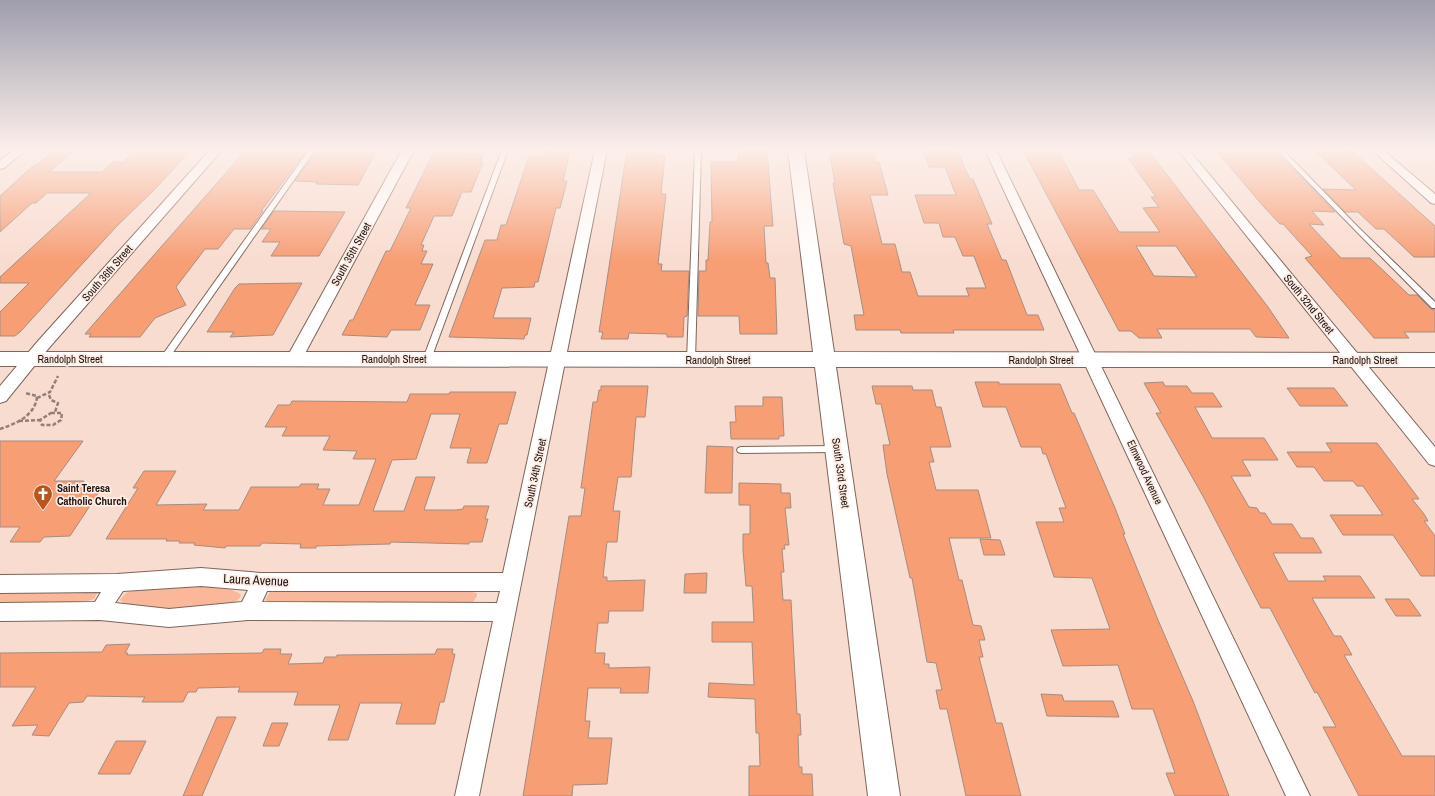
<svg xmlns="http://www.w3.org/2000/svg" width="1435" height="796" font-family="'Archivo Narrow',sans-serif">
<rect width="100%" height="100%" fill="#f9dcd0"/>
<g fill="#fab799">
<path d="M190 585C201 587 235 587 241 595 234 617 145 607 126 605L120 600 126 593 131 591Z"/>
<polygon points="277,590 466,591 477,593 477,596 473,602 468,603 271,603 265,600 270,592"/>
<polygon points="0,591 95,591 97,593 94,599 84,602 0,602"/>
</g>
<g fill="#f79e75" stroke="#a68c80" fill-rule="evenodd">
<polygon points="55,150 75,150 49,172 102,172 113,162 123,162 135,150 191,150 157,187 116,227 20,332 15,336 0,336 0,312 29,283 0,283 0,277 91,193 47,193 36,203 32,203 0,232 0,196 33,166 35,166"/>
<polygon points="246,150 278,150 276,153 305,153 261,211 263,211 250,229 234,229 218,249 205,249 176,287 186,305 155,318 140,337 89,337 91,334 85,334 97,320"/>
<polygon points="319,150 377,150 358,185 316,184 317,182 295,181 315,153"/>
<polygon points="435,150 463,150 462,153 484,154 480,162 483,162 471,192 462,192 452,216 434,216 421,245 424,245 422,251 427,251 421,264 433,264 415,305 430,305 420,330 391,330 387,337 342,335 350,320 353,320 386,251 390,251 411,208 406,208"/>
<polygon points="552,150 569,150 568,152 570,152 563,181 567,181 560,208 556,208 538,282 535,282 534,287 502,288 493,318 531,318 527,335 525,335 524,339 449,337 485,240 497,240 501,225 506,225 529,156 543,156 544,152 551,152"/>
<polygon points="627,150 657,150 656,155 665,155 661,194 666,194 658,264 662,264 661,271 689,271 687,316 684,317 683,337 667,337 667,334 629,333 628,339 601,339 603,332 599,332"/>
<polygon points="831,150 873,150 876,162 879,162 888,195 870,195 882,244 895,244 902,272 910,272 918,296 969,296 966,288 986,288 974,256 963,256 955,237 943,237 939,223 924,223 915,195 956,195 945,167 929,167 923,150 957,151 970,179 973,179 992,224 987,224 1002,260 1006,260 1027,315 1038,315 1044,330 953,330 954,333 901,333 900,330 856,330 854,315 864,315 851,246 844,244 833,183 835,183 830,155 832,155"/>
<path d="M1023 150H1058L1079 190H1093L1119 232H1160L1143 208 1159 207 1151 197H1156L1128 158H1136L1129 150H1148L1268 307 1289 338 1256 337 1250 329H1157L1162 338H1139L1131 331H1119ZM1136 246H1176L1197 277 1154 276Z"/>
<polygon points="1314,150 1347,150 1353,152 1435,226 1435,257 1414,257 1384,229 1376,229 1358,212 1345,212 1323,189 1356,190"/>
<polygon points="739,151 767,151 773,226 764,226 766,263 768,263 770,278 775,278 777,334 740,334 739,316 698,316 699,271 706,271 706,260 708,260 710,222 712,222 711,162 738,162"/>
<polygon points="1233,153 1277,153 1335,212 1312,211 1324,225 1309,224 1341,258 1370,258 1409,295 1417,295 1431,309 1435,310 1435,332 1404,332 1409,338 1374,338 1305,258 1312,256 1283,224 1280,224 1264,207 1219,154 1234,154"/>
<polygon points="274,211 345,212 319,256 271,256 280,242 262,242 271,229 261,229"/>
<polygon points="302,283 273,335 230,337 234,332 207,332 235,288 239,284"/>
<polygon points="975,382 999,382 999,384 1060,384 1072,413 1074,413 1115,508 1125,534 1123,534 1158,620 1193,701 1229,796 1175,796 1166,773 1175,773 1153,709 1132,709 1118,665 1063,666 1051,630 1110,629 1092,578 1054,577 1036,522 1064,522 1059,508 1066,508 1046,454 1043,454 1041,447 1021,447 1006,407 983,407"/>
<polygon points="1163,382 1165,386 1187,386 1192,393 1213,393 1222,407 1195,407 1212,438 1264,438 1278,460 1242,460 1251,476 1231,476 1249,507 1257,508 1260,513 1265,513 1272,524 1292,524 1301,538 1313,538 1322,553 1273,553 1288,581 1326,581 1323,576 1360,576 1375,598 1312,598 1334,636 1341,636 1352,655 1344,655 1402,756 1435,756 1435,796 1359,796 1323,727 1336,727 1317,692 1315,693 1300,665 1270,608 1261,608 1204,498 1156,413 1161,413 1144,383"/>
<polygon points="601,386 648,386 645,417 636,417 631,477 618,477 613,511 620,511 617,542 607,542 603,577 607,577 607,581 645,580 643,611 609,611 608,623 598,623 595,653 605,653 604,664 609,664 609,668 650,667 648,693 620,693 621,688 588,688 585,721 590,721 588,738 612,738 607,784 573,785 572,796 523,796 569,516 581,516 585,488 581,488 593,402 597,402 599,390 601,390"/>
<polygon points="872,386 912,386 913,390 932,390 936,407 941,407 951,447 930,447 934,462 929,462 936,490 978,490 991,538 949,538 959,580 962,580 973,625 981,626 985,640 979,640 983,657 979,657 996,723 1002,723 1021,796 966,796 947,709 940,709 936,690 942,690 936,663 927,662 912,578 910,578 887,474 883,445 890,445 881,404 876,404"/>
<polygon points="1287,388 1334,388 1348,406 1300,406"/>
<polygon points="450,392 516,392 507,424 499,424 487,463 467,463 471,448 450,448 460,414 431,414 416,459 392,460 373,511 404,511 416,477 435,477 424,510 456,510 463,509 464,506 489,506 485,519 488,519 482,542 469,542 469,544 391,542 390,544 316,546 316,548 300,548 301,544 262,543 260,546 226,546 225,548 194,545 195,543 179,543 180,541 166,541 167,539 106,539 138,488 133,488 144,471 176,471 156,505 207,504 203,510 239,510 251,487 299,487 301,484 319,484 317,489 330,489 323,505 359,505 376,459 353,459 357,451 323,450 330,436 282,436 287,427 265,427 278,405 290,405 292,401 407,402 410,394 449,394"/>
<polygon points="763,397 782,397 784,436 779,436 779,439 731,439 730,422 736,422 735,406 763,406"/>
<polygon points="0,441 83,441 54,481 84,481 80,486 103,486 70,536 44,537 40,542 10,542 20,527 0,527"/>
<polygon points="1326,443 1377,443 1419,499 1412,499 1424,514 1428,521 1424,521 1435,536 1435,576 1421,576 1393,535 1343,535 1330,515 1383,515 1363,486 1357,486 1353,481 1324,481 1314,467 1297,467 1287,452 1332,452"/>
<polygon points="707,446 733,447 732,493 705,493"/>
<polygon points="739,483 781,484 781,493 790,493 791,508 785,508 789,545 784,545 785,549 782,549 784,572 781,572 783,600 791,600 797,714 800,714 801,735 798,735 799,767 802,767 802,774 812,774 813,796 749,796 749,766 760,766 759,733 756,733 755,699 708,697 709,683 754,685 752,642 712,642 712,622 754,622 752,586 746,586 743,550 743,534 750,534 750,505 739,505"/>
<polygon points="980,539 1000,540 1005,555 984,555"/>
<polygon points="707,573 706,593 684,593 685,574"/>
<polygon points="1385,599 1409,599 1421,616 1396,616"/>
<polygon points="130,644 125,653 128,653 127,655 262,653 264,649 281,649 280,654 292,654 288,664 323,663 325,657 336,657 337,655 435,654 437,649 453,649 452,654 455,654 444,702 440,702 435,724 396,724 402,703 360,703 348,740 328,740 340,705 294,705 298,692 238,692 240,687 198,688 196,692 188,692 183,702 142,702 145,697 87,696 83,702 69,703 49,736 32,735 38,725 12,726 36,687 0,687 0,653 102,652 106,645"/>
<polygon points="1041,694 1062,695 1064,701 1113,701 1119,717 1047,716"/>
<polygon points="217,717 236,717 202,796 183,796"/>
<polygon points="272,723 288,723 279,746 263,746"/>
<polygon points="116,741 146,741 130,774 98,774"/>
</g>
<g fill="none" stroke-linecap="round" stroke-linejoin="round">
<g stroke="#7d655a" stroke-width="2">
<g id="lane">
<polygon points="309,150 315,150 167,361 161,361 160,359 161,357"/>
<polygon points="502,150 508,150 431,359 427,362 424,361 423,359"/>
<polygon points="695,150 701,150 695,360 691,363 687,360"/>
<polygon points="1277,150 1283,150 1360,229 1435,302 1435,308 1432,308 1356,231"/>
<polygon points="835,446 838,447 839,449 838,451 835,452 741,453 738,452 737,450 738,448 741,447"/>
</g>
</g>
<g stroke="#7d655a" stroke-width="2">
<g id="street">
<polygon points="14,150 26,150 4,168 0,169 0,160"/>
<polygon points="210,150 222,150 48,349 6,401 0,403 0,386 38,341"/>
<polygon points="402,150 414,150 302,359 299,363 294,364 289,363 286,359"/>
<path d="M595 150H607L479 796H455L493 621 248 620 169 627 100 620 0 621V603L95 602 101 592 0 593V575L117 574 201 568 261 573H503ZM201 586 248 590 242 602 169 609 115 603 123 591ZM267 591H500L497 603 262 602Z"/>
<polygon points="985,150 996,150 1310,796 1286,796"/>
<polygon points="1178,150 1189,150 1435,447 1435,466 1429,464"/>
<polygon points="1372,150 1383,150 1435,194 1435,204 1431,203"/>
</g>
</g>
<g stroke="#7d655a" stroke-width="2">
<polygon id="secondary" points="788,150 804,150 834,352 1435,353 1435,367 836,367 900,796 868,796 815,367 0,366 0,352 813,352"/>
</g>
<g stroke="#937f77" stroke-width="2.5" stroke-dasharray="4 2" stroke-linecap="butt">
<polyline points="49,395 51,400 58,403 55,412"/>
<polyline points="37,398 50,392 58,376"/>
<polygon points="51,413 62,413 61,420 53,425 42,425 40,420"/>
<polyline points="19,421 40,420"/>
<path d="M0 429C16 424 36 415 37 396L25 393"/>
</g>
<use href="#lane" fill="#fff" fill-rule="evenodd"/>
<use href="#street" fill="#fff" fill-rule="evenodd"/>
<use href="#secondary" fill="#fff" fill-rule="evenodd"/>
</g>
<linearGradient id="sky" x2="0" y2="1"><stop stop-color="#9f9ead"/><stop offset="0.57" stop-color="#fcefea"/><stop offset="1" stop-color="#fcefea" stop-opacity="0"/></linearGradient>
<rect width="1435" height="261" fill="url(#sky)"/>
<defs>
<g id="church-pin" transform="scale(1)"><path d="M0 17L-7.5 6A9.5 9.5 0 1 1 7.5 6Z" fill="#b95620" stroke="#feece5"/><path d="M-1.2-6h2.4v3.5h3.3v2.4h-3.3V6h-2.4V-.1h-3.3v-2.4h3.3Z" fill="#fff"/></g>
</defs>
<g fill-rule="evenodd">
<use href="#church-pin" x="43" y="494"/>
</g>
<g text-anchor="middle" dominant-baseline="central" stroke-width="3.5" stroke-linejoin="round" paint-order="stroke">
<g font-size="11" fill="#1c130e" stroke="#feece5">
<text transform="translate(351 254) rotate(-61)">South 35th Street</text>
<text transform="translate(107 273) rotate(-49)">South 36th Street</text>
<text transform="translate(1309 304) rotate(51)">South 32nd Street</text>
<text x="70" y="359">Randolph Street</text>
<text x="394" y="359">Randolph Street</text>
<text x="718" y="360">Randolph Street</text>
<text x="1041" y="360">Randolph Street</text>
<text x="1365" y="360">Randolph Street</text>
<text transform="translate(1145 472) rotate(65)">Elmwood Avenue</text>
<text transform="translate(535 473) rotate(-78)">South 34th Street</text>
<text transform="translate(841 473) rotate(82)">South 33rd Street</text>
</g>
<g font-size="11" font-weight="bold" fill="#1c130e" stroke="#feece5" text-anchor="start">
<text x="57" y="488">Saint Teresa<tspan x="57" dy="13">Catholic Church</tspan></text>
</g>
<g font-size="13" fill="#1c130e" stroke="#feece5">
<text transform="translate(256 580) rotate(3)">Laura Avenue</text>
</g>
</g>
</svg>
